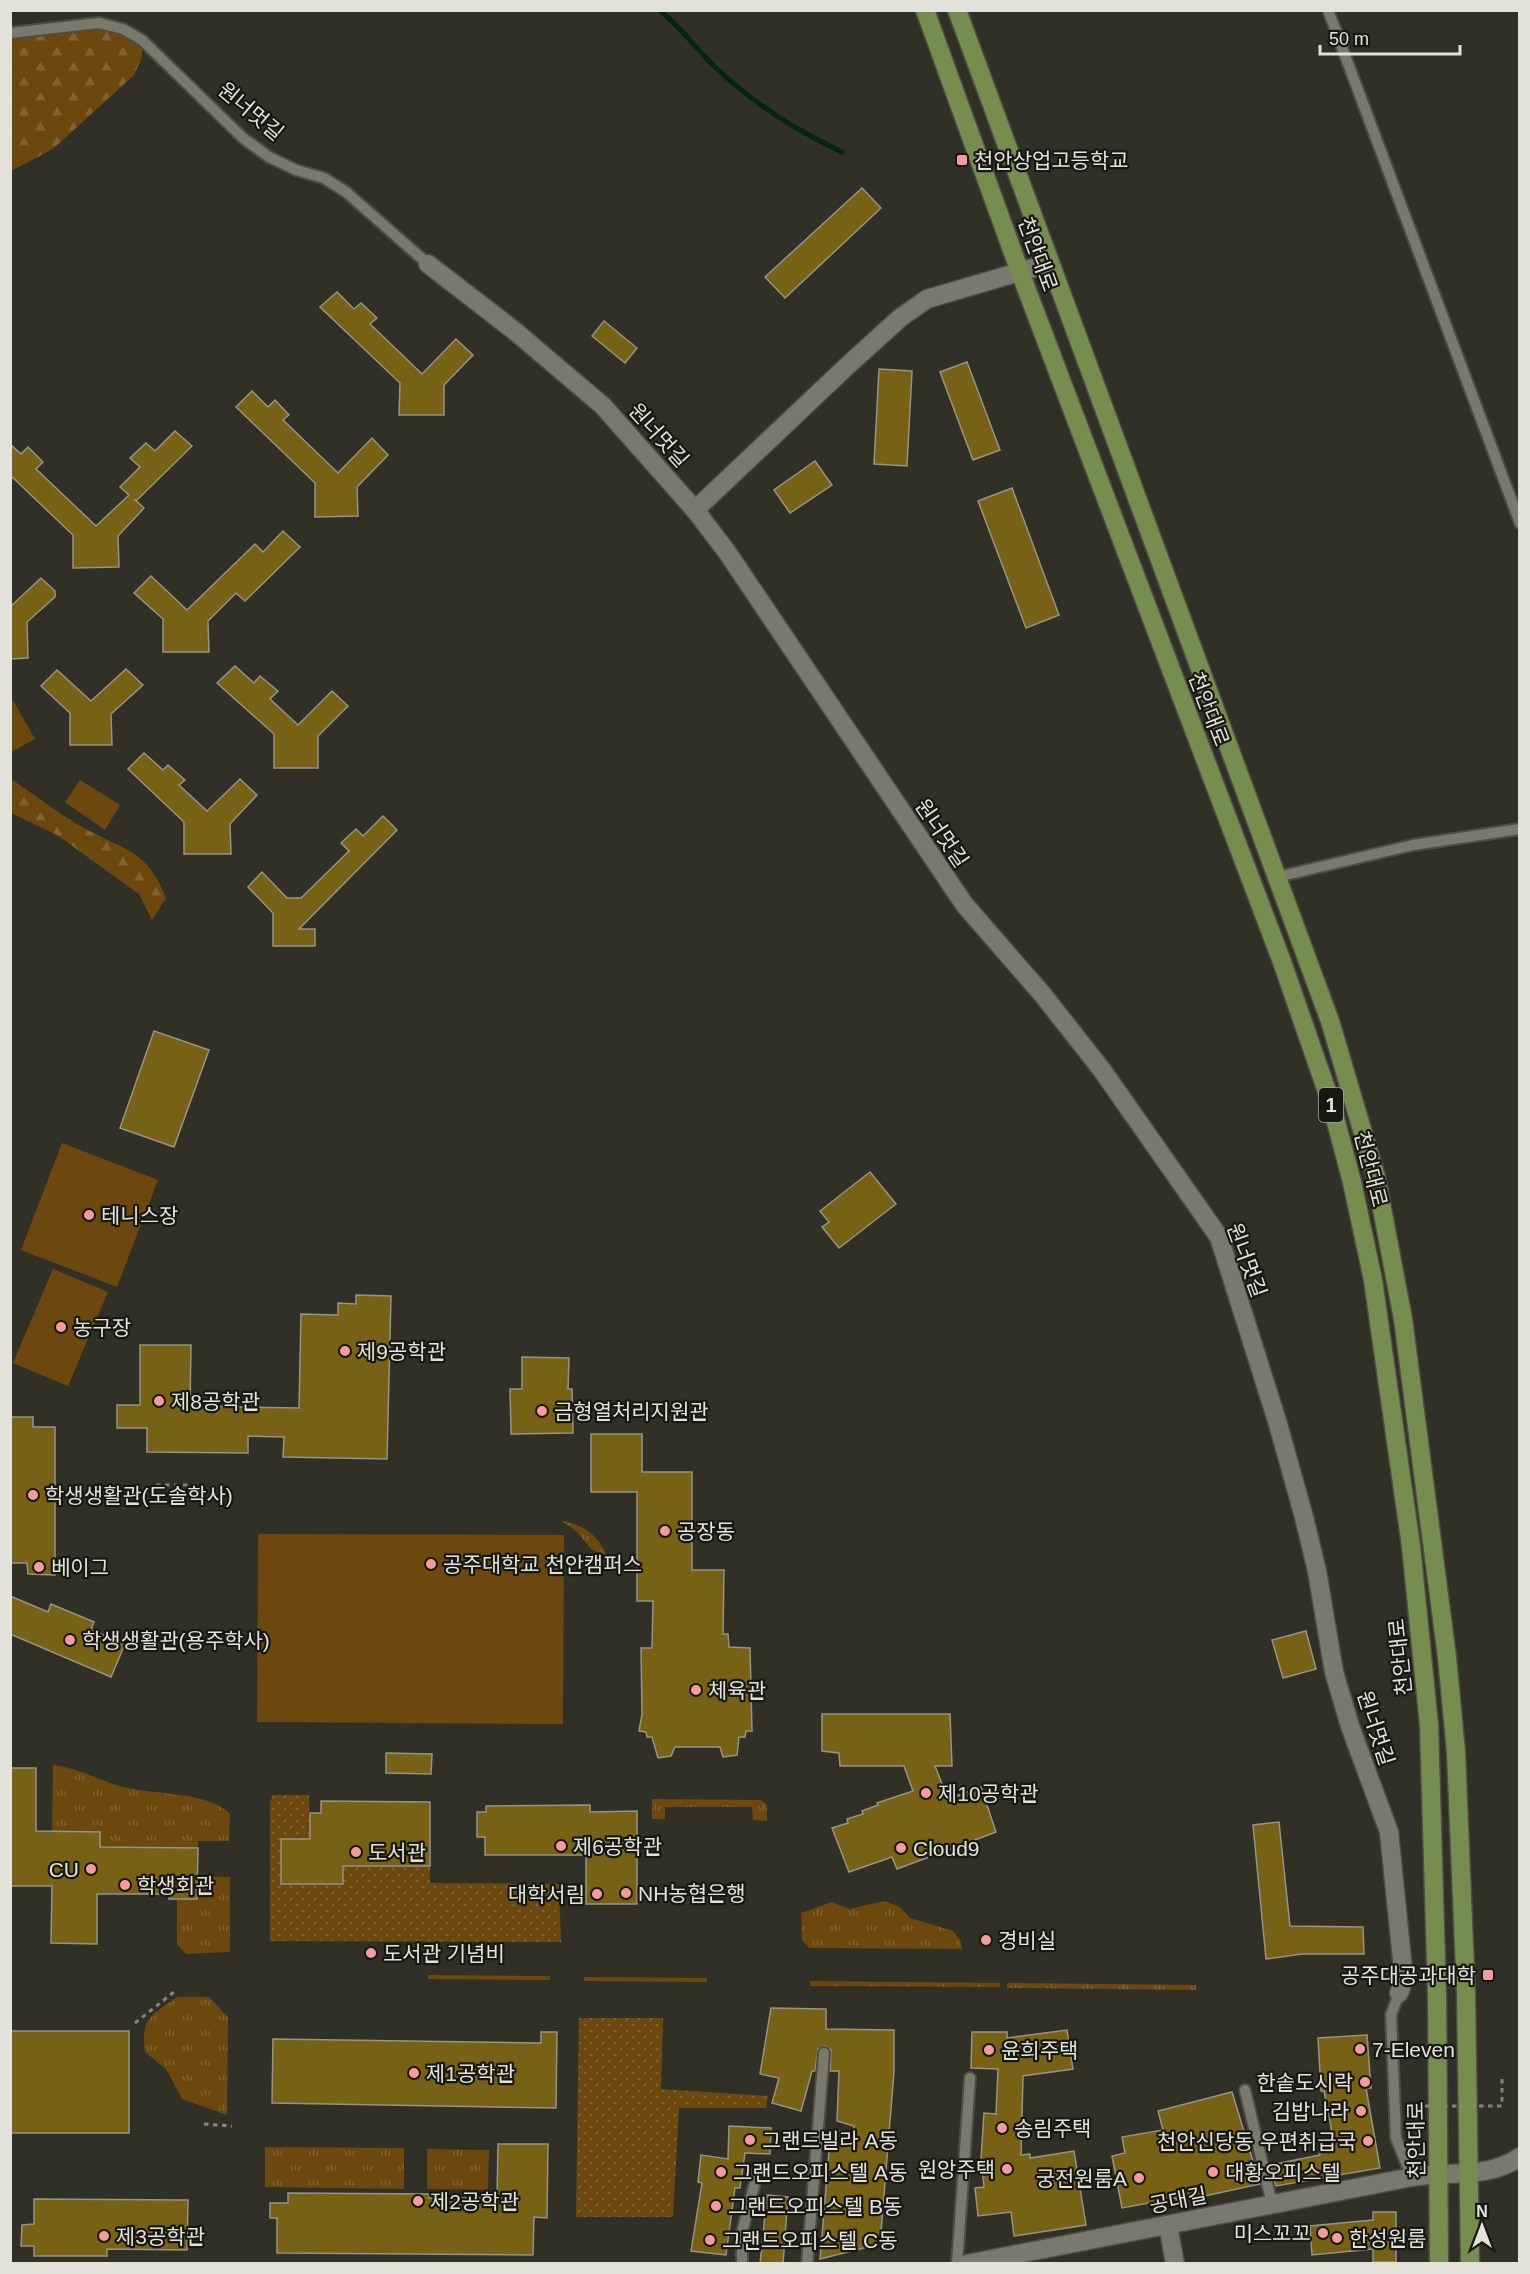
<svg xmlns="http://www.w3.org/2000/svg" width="1530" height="2274" font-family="Arial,'Noto Sans KR',sans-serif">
<defs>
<pattern id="grass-tufts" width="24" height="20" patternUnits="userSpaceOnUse" patternTransform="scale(1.5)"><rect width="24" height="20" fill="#6c480f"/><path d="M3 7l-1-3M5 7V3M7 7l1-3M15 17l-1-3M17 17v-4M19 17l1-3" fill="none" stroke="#816231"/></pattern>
<pattern id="forest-firs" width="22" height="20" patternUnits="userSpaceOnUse" patternTransform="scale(1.5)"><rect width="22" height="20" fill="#6c480f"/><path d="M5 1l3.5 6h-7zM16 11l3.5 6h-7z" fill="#816231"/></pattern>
<pattern id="park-dots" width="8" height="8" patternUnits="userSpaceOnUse" patternTransform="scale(1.5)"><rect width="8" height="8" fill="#6c480f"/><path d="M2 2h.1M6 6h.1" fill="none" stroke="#816231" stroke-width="1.8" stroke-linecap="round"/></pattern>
</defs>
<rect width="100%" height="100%" fill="#303026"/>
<g fill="url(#grass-tufts)">
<path d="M561 1521C590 1525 606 1543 611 1572L598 1552 592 1550 575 1530Z"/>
<path d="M53 1765C83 1769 97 1780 123 1787 154 1795 208 1791 230 1814L229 1841H198V1848L100 1847V1832L52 1831Z"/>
<polygon points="652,1799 761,1800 767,1805 767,1821 753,1820 752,1807 665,1807 665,1819 652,1819"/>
<polygon points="197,1877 230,1877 230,1952 186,1954 177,1944 177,1899 197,1899"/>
<polygon points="885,1901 900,1907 910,1918 953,1931 960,1940 962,1949 809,1948 802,1940 801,1913 832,1902 849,1909"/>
<polygon points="428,1975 550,1976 550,1980 428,1979"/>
<polygon points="584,1977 707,1978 707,1982 584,1981"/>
<polygon points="810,1981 1000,1983 1000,1987 810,1986"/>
<polygon points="1007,1983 1196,1985 1196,1990 1007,1988"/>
<path d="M177 1997H209L228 2017 227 2115 182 2099 166 2069 145 2052C140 2018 152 2015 177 1997Z"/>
<polygon points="265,2147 404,2148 404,2189 265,2187"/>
<polygon points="427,2149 489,2150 488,2190 427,2189"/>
</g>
<g fill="url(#forest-firs)">
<polygon points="98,27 126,34 142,47 142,57 134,75 53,149 11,171 10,38"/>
<path d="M11 779C35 795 59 814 84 828 125 851 147 849 166 898L152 920 139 894 57 835 11 813Z"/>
</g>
<g fill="url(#park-dots)">
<polygon points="273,1795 309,1795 310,1839 281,1839 282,1884 342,1884 343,1866 430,1866 430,1883 559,1884 561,1942 270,1941 270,1802"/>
<polygon points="579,2018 663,2018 661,2089 768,2096 766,2108 679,2108 673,2217 576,2217"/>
</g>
<g fill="#6c480f">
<polygon points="11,697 35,739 11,752 10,698"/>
<polygon points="80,780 120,805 105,830 65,802"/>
<polygon points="62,1143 158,1180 117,1287 21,1250"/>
<polygon points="53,1269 108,1292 68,1386 13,1363"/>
<polygon points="258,1534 564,1535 563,1724 257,1722"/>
</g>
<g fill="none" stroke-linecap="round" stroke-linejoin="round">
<path stroke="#022809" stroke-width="5" d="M659 10C680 26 696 49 715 67 752 102 795 130 842 152"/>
</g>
<g fill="#766115" stroke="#979386" stroke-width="1.5">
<polygon points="862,188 881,208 785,298 765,277"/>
<polygon points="337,292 354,309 361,303 377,318 370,324 422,374 456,339 473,355 444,385 444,415 399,415 400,383 320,307"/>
<polygon points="604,321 637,348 625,363 592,336"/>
<polygon points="967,362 1000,450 973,460 940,372"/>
<polygon points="879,369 912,371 907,466 874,464"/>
<polygon points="252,391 268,407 275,400 289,415 283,420 338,473 372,438 388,455 357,487 358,516 315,517 315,483 236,407"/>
<polygon points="175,431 192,446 136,501 134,499 144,508 118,536 119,567 73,568 73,535 10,475 10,444 21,454 28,447 43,462 36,469 96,526 129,495 120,487 140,467 130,458 146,443 155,451"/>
<polygon points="815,461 832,485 790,513 774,490"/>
<polygon points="1012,488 1059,615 1026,628 978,501"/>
<polygon points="283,531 300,547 245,601 236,593 208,621 209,652 163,652 163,619 134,593 151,576 187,610 255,544 263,552"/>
<polygon points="41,578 55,591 55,597 27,622 28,658 10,659 10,607"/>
<polygon points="235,666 254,683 260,676 278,691 270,699 298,725 332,691 348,706 318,736 318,768 274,768 274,734 217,683"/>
<polygon points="126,669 143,685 111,714 112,745 70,745 70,713 41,686 57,670 91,701"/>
<polygon points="144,753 163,770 168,765 185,780 179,785 207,811 240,779 257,795 230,824 231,854 184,854 184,822 128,769"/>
<polygon points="383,816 397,830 299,929 315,929 315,946 273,946 273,913 248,887 262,872 287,898 301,898 349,851 341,843 356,829 363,836"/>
<polygon points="154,1031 209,1050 174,1147 120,1128"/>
<polygon points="870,1172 896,1204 839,1248 822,1227 829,1222 820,1211"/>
<polygon points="356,1295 391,1296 387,1459 283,1457 284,1437 248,1436 248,1453 147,1452 147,1428 117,1428 117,1405 140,1405 140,1345 191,1345 190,1406 299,1408 301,1314 338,1315 338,1303 356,1304"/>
<polygon points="522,1357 569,1358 568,1389 572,1389 573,1433 511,1434 510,1389 522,1389"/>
<polygon points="10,1417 33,1417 33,1427 55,1427 55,1575 28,1574 27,1563 10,1563"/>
<polygon points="591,1434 642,1434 642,1472 692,1472 692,1570 724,1570 723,1634 728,1634 729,1647 750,1648 752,1731 746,1731 745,1737 739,1737 737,1755 723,1757 720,1747 675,1747 671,1756 658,1758 652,1737 647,1737 646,1732 639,1731 642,1714 641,1648 652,1648 653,1601 637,1601 637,1492 591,1492"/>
<polygon points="10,1596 48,1612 51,1604 94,1622 91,1630 125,1644 111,1677 10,1634"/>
<polygon points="1306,1631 1316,1669 1283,1678 1272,1640"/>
<polygon points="822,1714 950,1714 952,1766 935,1766 948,1799 981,1787 996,1832 897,1869 892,1857 849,1872 832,1828 848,1823 847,1819 863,1814 862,1811 878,1805 877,1803 913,1791 904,1766 840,1766 839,1753 822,1751"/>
<polygon points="386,1753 432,1754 431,1774 386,1773"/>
<polygon points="10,1768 36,1768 36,1831 100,1832 100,1847 198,1848 197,1899 169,1899 170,1894 97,1894 97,1944 51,1943 52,1886 10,1886"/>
<polygon points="321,1801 430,1802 430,1866 343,1866 343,1884 281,1884 281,1839 310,1839 310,1813 321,1813"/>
<polygon points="590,1805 590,1812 637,1811 637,1904 586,1904 586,1855 485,1855 485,1837 477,1837 477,1812 486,1812 486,1806"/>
<polygon points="1279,1822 1290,1926 1363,1927 1364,1954 1302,1954 1266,1959 1253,1825"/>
<polygon points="771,2008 826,2009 826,2029 894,2030 894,2072 880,2244 820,2259 830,2139 836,2140 836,2131 853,2132 854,2126 837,2121 839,2071 830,2071 831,2050 825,2046 818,2049 815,2071 812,2071 801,2111 772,2103 779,2078 760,2074"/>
<polygon points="1067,2030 1073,2069 1023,2076 1021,2155 1030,2154 1030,2158 1074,2151 1086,2225 1014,2236 1011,2212 978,2216 975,2188 984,2187 981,2158 984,2113 996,2114 998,2069 971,2068 972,2032 1007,2032 1007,2038"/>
<rect x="10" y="2031" width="119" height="102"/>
<polygon points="541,2032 557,2032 556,2108 272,2103 273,2039 541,2043"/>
<polygon points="1367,2035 1371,2088 1366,2088 1380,2168 1276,2186 1270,2165 1320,2155 1319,2151 1335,2148 1324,2091 1321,2091 1318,2038"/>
<polygon points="1232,2092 1260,2184 1177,2202 1176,2198 1122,2208 1112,2156 1125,2153 1122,2137 1163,2130 1158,2111"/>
<polygon points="729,2126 771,2128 770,2154 745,2153 740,2188 735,2188 726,2255 691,2251 702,2183 698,2182 701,2155 728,2159"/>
<polygon points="498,2144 548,2144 547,2218 534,2217 533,2255 277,2253 277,2218 270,2218 270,2203 288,2203 288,2193 429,2194 429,2198 497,2198"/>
<polygon points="767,2195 788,2197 783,2264 760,2264"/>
<polygon points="34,2199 188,2200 187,2250 107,2249 107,2256 34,2256 34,2246 21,2246 22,2225 34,2224"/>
<polygon points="1373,2212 1396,2212 1396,2262 1373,2262 1373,2249 1312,2255 1310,2226 1373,2220"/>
</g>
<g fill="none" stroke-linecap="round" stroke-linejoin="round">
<g stroke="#4d4d43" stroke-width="14">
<g id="lane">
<polyline points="1328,10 1520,523"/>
<polyline points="10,33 99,23 123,29 142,40 243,138 269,157 296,170 324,178 346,192 428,264"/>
<polyline points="1277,877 1413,845 1520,829"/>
<polyline points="1399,1993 1391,2015 1396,2138 1412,2177"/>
<polyline points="1245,2090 1272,2204"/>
<polyline points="742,2264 742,2232 758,2171"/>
<polyline points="807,2264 824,2053"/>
<polyline points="957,2264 970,2078"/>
</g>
</g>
<g stroke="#4d4d43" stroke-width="21">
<g id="street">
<polyline points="428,264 516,332 603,406 695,510 727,552 964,904 1043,995 1102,1070 1219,1237 1278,1424 1304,1517 1317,1571 1334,1672 1350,1726 1389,1832 1404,1979 1399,1993"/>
<polyline points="695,510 846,367 900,318 927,299 1050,263"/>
<polyline points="1168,2225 1175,2264"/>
<path d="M967 2264 1412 2177C1449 2171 1488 2179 1520 2157"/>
</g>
</g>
<g stroke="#4d4d43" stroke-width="21">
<g id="primary">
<polyline points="925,10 1020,272 1281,959 1331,1103 1352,1182 1373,1280 1411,1546 1429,1725 1437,1995 1439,2264"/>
<polyline points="957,10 1330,1021 1376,1177 1403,1319 1447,1657 1456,1752 1466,1994 1470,2264"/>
</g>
</g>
<g stroke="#84847c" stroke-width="3" stroke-dasharray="4.5 4.5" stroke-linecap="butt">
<polyline points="156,1485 200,1485"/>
<polyline points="135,2023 174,1992"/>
<polyline points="1502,2079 1502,2106"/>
<polyline points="1416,2106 1417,2136"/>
<polyline points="204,2124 232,2126"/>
</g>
<use href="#lane" stroke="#79796d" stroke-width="10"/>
<use href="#street" stroke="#79796d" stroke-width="18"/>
<use href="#primary" stroke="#758d4e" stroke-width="18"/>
<polyline stroke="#84847c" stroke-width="3" stroke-dasharray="4.5 4.5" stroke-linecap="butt" points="1416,2106 1502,2106"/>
</g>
<g fill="#f59b9c" stroke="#181813" stroke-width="2">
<rect x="956" y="154" width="12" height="12" rx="3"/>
<circle cx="89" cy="1215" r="6"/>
<circle cx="61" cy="1327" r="6"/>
<circle cx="345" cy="1351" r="6"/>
<circle cx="159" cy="1401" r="6"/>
<circle cx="542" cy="1411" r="6"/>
<circle cx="33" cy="1495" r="6"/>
<circle cx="665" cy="1531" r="6"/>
<circle cx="431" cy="1564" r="6"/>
<circle cx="39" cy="1567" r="6"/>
<circle cx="70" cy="1640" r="6"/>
<circle cx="696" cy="1690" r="6"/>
<circle cx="926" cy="1793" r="6"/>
<circle cx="561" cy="1846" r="6"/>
<circle cx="901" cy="1848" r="6"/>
<circle cx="356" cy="1852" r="6"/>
<circle cx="91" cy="1869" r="6"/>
<circle cx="125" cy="1885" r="6"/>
<circle cx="626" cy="1893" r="6"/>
<circle cx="597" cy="1894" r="6"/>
<circle cx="986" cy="1940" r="6"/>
<circle cx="371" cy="1953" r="6"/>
<rect x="1482" y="1969" width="12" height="12" rx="3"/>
<circle cx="1360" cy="2049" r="6"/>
<circle cx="989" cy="2050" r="6"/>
<circle cx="414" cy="2073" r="6"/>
<circle cx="1365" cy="2082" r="6"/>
<circle cx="1361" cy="2111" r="6"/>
<circle cx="1002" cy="2128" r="6"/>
<circle cx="750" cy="2140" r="6"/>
<circle cx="1368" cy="2141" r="6"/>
<circle cx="1007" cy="2169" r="6"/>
<circle cx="721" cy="2172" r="6"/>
<circle cx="1213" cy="2172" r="6"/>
<circle cx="1139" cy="2178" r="6"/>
<circle cx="418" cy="2201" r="6"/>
<circle cx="716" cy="2206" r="6"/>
<circle cx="1323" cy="2233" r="6"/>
<circle cx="104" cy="2236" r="6"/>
<circle cx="1337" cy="2238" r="6"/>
<circle cx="710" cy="2240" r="6"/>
</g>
<g text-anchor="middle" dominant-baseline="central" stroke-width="4.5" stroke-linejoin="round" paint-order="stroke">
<rect fill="#181813" stroke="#a5a59f" stroke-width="1.5" x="1319" y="1088" width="24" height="34" rx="4.5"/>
<g font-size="20" font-weight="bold" fill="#e2e2db">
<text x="1331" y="1105">1</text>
</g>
<g font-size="21" fill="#e2e2db" stroke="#181813">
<text transform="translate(251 111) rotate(40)">원너멋길</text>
<text transform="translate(1038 254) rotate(70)">천안대로</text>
<text transform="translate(659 435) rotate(48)">원너멋길</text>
<text transform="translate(1209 709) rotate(69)">천안대로</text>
<text transform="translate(942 833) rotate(56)">원너멋길</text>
<text transform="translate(1371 1169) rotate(76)">천안대로</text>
<text transform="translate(1247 1260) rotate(70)">원너멋길</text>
<text transform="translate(1400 1657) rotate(-96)">천안대로</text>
<text transform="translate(1376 1728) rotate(72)">원너멋길</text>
<text transform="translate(1416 2140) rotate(-91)">천안대로</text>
<text transform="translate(1178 2200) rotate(-11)">공대길</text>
</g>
<g font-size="21" fill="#e2e2db" stroke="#181813" text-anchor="start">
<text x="974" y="160">천안상업고등학교</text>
<text x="101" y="1215">테니스장</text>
<text x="73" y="1327">농구장</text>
<text x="357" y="1351">제9공학관</text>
<text x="171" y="1401">제8공학관</text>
<text x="554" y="1411">금형열처리지원관</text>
<text x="45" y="1495">학생생활관(도솔학사)</text>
<text x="677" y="1531">공장동</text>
<text x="443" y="1564">공주대학교 천안캠퍼스</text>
<text x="51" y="1567">베이그</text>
<text x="82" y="1640">학생생활관(용주학사)</text>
<text x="708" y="1690">체육관</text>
<text x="938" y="1793">제10공학관</text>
<text x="573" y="1846">제6공학관</text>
<text x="913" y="1848">Cloud9</text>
<text x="368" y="1852">도서관</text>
<text x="79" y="1869" text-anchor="end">CU</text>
<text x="137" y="1885">학생회관</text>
<text x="638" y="1893">NH농협은행</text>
<text x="585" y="1894" text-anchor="end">대학서림</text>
<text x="998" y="1940">경비실</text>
<text x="383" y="1953">도서관 기념비</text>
<text x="1476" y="1975" text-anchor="end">공주대공과대학</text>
<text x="1372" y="2049">7-Eleven</text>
<text x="1001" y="2050">윤희주택</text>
<text x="426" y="2073">제1공학관</text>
<text x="1353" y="2082" text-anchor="end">한솥도시락</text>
<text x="1349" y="2111" text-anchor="end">김밥나라</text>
<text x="1014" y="2128">송림주택</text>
<text x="762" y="2140">그랜드빌라 A동</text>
<text x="1356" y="2141" text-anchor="end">천안신당동 우편취급국</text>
<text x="995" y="2169" text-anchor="end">원앙주택</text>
<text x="733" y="2172">그랜드오피스텔 A동</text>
<text x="1225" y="2172">대황오피스텔</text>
<text x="1127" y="2178" text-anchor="end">궁전원룸A</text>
<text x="430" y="2201">제2공학관</text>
<text x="728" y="2206">그랜드오피스텔 B동</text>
<text x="1311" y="2233" text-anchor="end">미스꼬꼬</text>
<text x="116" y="2236">제3공학관</text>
<text x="1349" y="2238">한성원룸</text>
<text x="722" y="2240">그랜드오피스텔 C동</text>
</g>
</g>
<rect width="1530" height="2274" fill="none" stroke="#e2e2db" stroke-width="24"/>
<g transform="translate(1482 2226)" stroke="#181813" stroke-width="4.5" paint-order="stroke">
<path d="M0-4.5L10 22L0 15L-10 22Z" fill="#e2e2db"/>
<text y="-9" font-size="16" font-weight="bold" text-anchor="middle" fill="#e2e2db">N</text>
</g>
<path d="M1320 45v9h140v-9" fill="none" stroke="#e2e2db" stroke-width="3"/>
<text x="1329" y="45" font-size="18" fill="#e2e2db" stroke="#181813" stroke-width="4.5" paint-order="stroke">50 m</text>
</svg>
